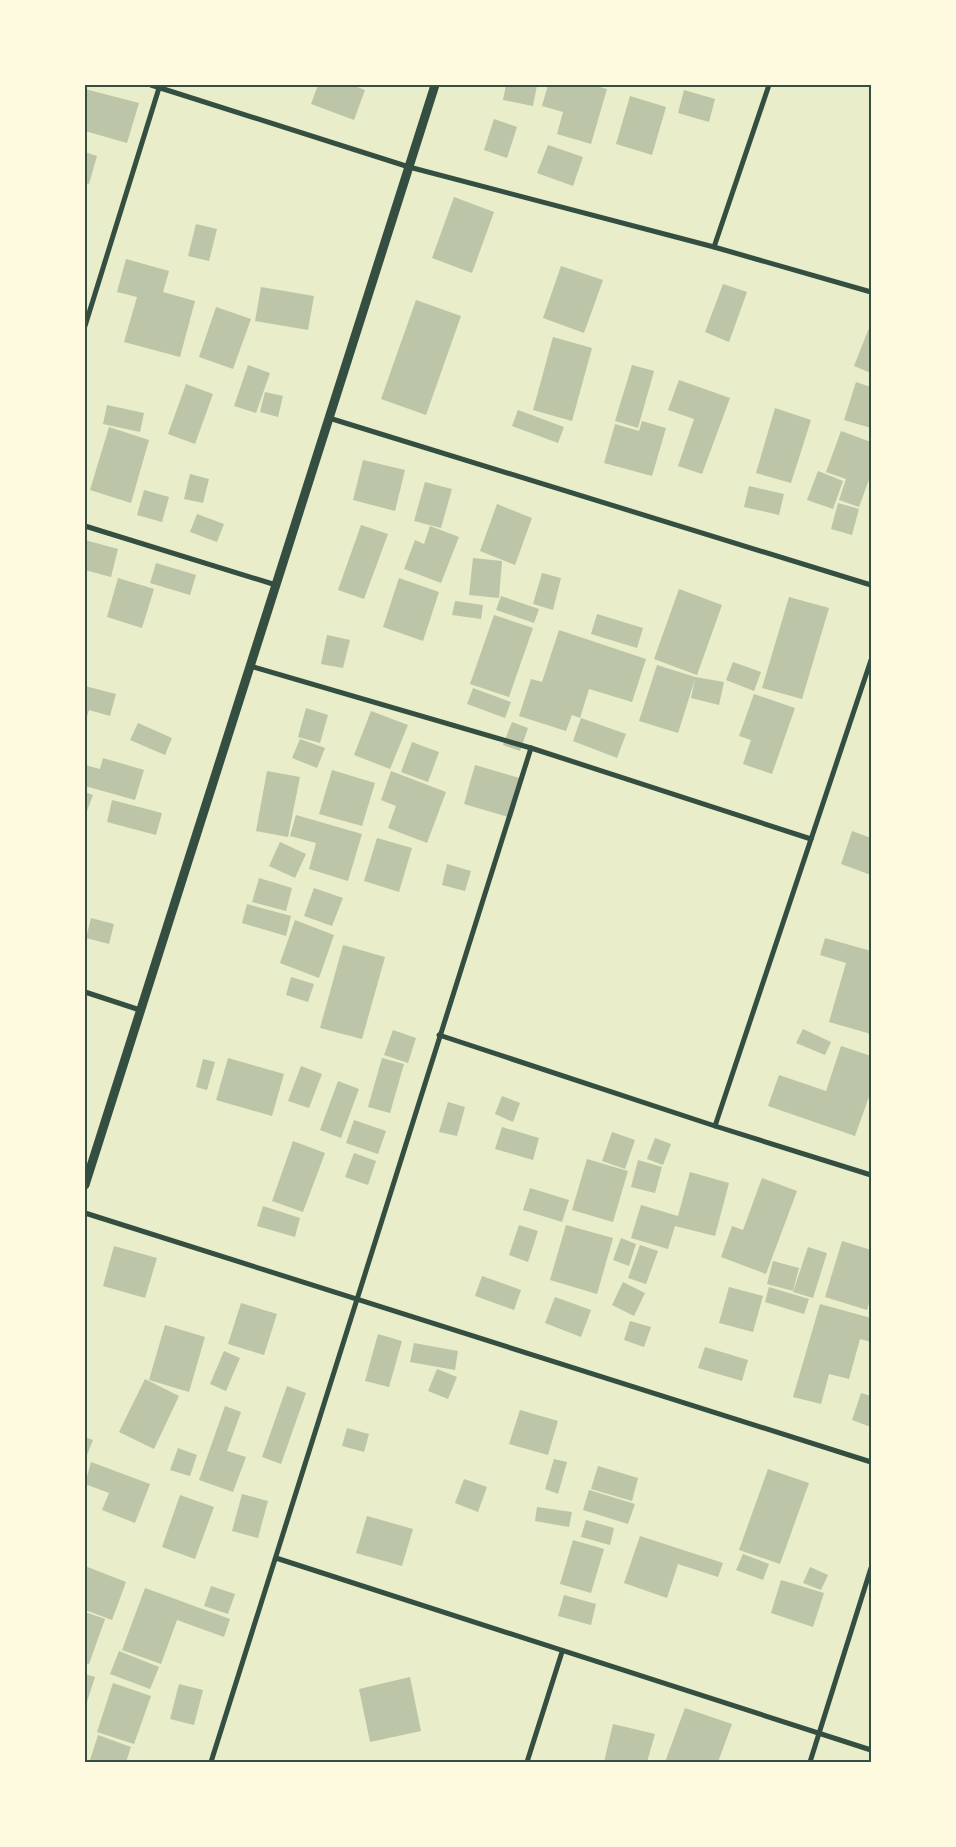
<svg xmlns="http://www.w3.org/2000/svg" width="956" height="1847" font-family="'Source Serif 4',serif">
<rect width="100%" height="100%" fill="#e9edc9"/>
<g fill="#bcc5a7">
<polygon points="318,85 352,85 365,90 354,120 311,104"/>
<polygon points="506,85 537,85 533,106 503,100"/>
<polygon points="548,85 592,85 607,89 591,144 557,134 563,112 542,106"/>
<polygon points="85,89 139,103 127,143 85,131"/>
<polygon points="684,90 715,99 709,122 678,113"/>
<polygon points="630,96 666,107 652,155 616,144"/>
<polygon points="494,119 517,127 507,158 484,150"/>
<polygon points="548,145 583,157 573,186 537,173"/>
<polygon points="85,152 97,156 89,184 85,183"/>
<polygon points="454,197 494,212 472,273 432,258"/>
<polygon points="196,224 217,229 209,261 188,256"/>
<polygon points="126,259 169,271 163,292 195,301 180,357 124,342 137,297 117,292"/>
<polygon points="561,266 603,280 584,333 543,318"/>
<polygon points="723,284 747,292 729,342 705,332"/>
<polygon points="261,287 314,296 308,330 255,321"/>
<polygon points="416,300 461,316 426,415 381,399"/>
<polygon points="216,307 251,319 233,369 199,357"/>
<polygon points="871,323 871,373 854,366"/>
<polygon points="553,337 592,348 572,421 533,410"/>
<polygon points="248,365 270,373 256,413 234,406"/>
<polygon points="632,365 654,371 638,428 615,421"/>
<polygon points="679,380 730,398 702,474 678,466 694,419 668,410"/>
<polygon points="856,382 871,387 871,428 844,420"/>
<polygon points="186,384 213,394 195,444 168,434"/>
<polygon points="265,392 283,396 278,417 260,412"/>
<polygon points="107,405 144,413 140,432 103,424"/>
<polygon points="775,408 811,420 791,483 756,473"/>
<polygon points="518,410 564,427 558,443 512,426"/>
<polygon points="642,421 666,428 652,476 604,463 615,424 639,431"/>
<polygon points="109,427 149,440 131,503 90,490"/>
<polygon points="841,431 871,442 871,474 859,507 839,500 846,479 826,472"/>
<polygon points="363,460 405,470 395,511 353,500"/>
<polygon points="818,471 843,481 833,509 807,500"/>
<polygon points="190,474 209,479 203,503 184,499"/>
<polygon points="425,482 452,489 441,528 414,521"/>
<polygon points="749,486 784,494 779,515 744,507"/>
<polygon points="144,490 169,497 162,522 137,515"/>
<polygon points="838,503 859,509 852,535 831,529"/>
<polygon points="497,504 532,518 515,565 480,551"/>
<polygon points="197,514 224,524 217,542 190,532"/>
<polygon points="361,525 388,534 364,599 338,590"/>
<polygon points="430,526 459,537 441,583 404,569 415,540 424,544"/>
<polygon points="85,540 118,549 111,577 85,570"/>
<polygon points="473,558 502,561 499,598 469,595"/>
<polygon points="156,563 196,575 190,595 150,583"/>
<polygon points="542,573 561,578 553,610 533,604"/>
<polygon points="118,578 154,589 142,628 107,617"/>
<polygon points="399,578 439,592 423,641 383,627"/>
<polygon points="679,589 722,605 697,675 654,659"/>
<polygon points="501,596 539,609 534,623 496,610"/>
<polygon points="789,597 829,608 802,699 762,688"/>
<polygon points="455,601 483,605 481,619 452,615"/>
<polygon points="597,614 643,628 637,648 591,634"/>
<polygon points="494,615 533,628 509,697 470,684"/>
<polygon points="559,630 646,659 632,702 589,689 580,718 572,715 566,731 519,716 531,679 542,682"/>
<polygon points="327,635 350,640 343,668 321,664"/>
<polygon points="733,662 761,672 754,691 726,680"/>
<polygon points="657,665 695,677 724,682 719,705 691,698 695,679 678,733 639,721"/>
<polygon points="85,686 116,694 110,716 89,710 85,723"/>
<polygon points="473,688 511,702 505,718 467,704"/>
<polygon points="754,694 795,708 772,774 743,764 751,740 739,736"/>
<polygon points="306,708 328,715 320,743 298,737"/>
<polygon points="371,711 408,725 390,769 354,755"/>
<polygon points="581,718 626,734 617,758 573,741"/>
<polygon points="512,722 528,728 520,751 503,745"/>
<polygon points="138,723 172,738 165,755 130,740"/>
<polygon points="300,739 325,748 317,768 292,758"/>
<polygon points="412,742 439,752 428,782 401,772"/>
<polygon points="103,758 144,770 135,800 85,786 85,765 100,769"/>
<polygon points="475,765 523,779 512,818 464,804"/>
<polygon points="332,770 375,783 362,826 319,814"/>
<polygon points="267,771 300,777 288,837 256,831"/>
<polygon points="391,771 446,792 427,843 388,828 396,806 381,800"/>
<polygon points="85,792 93,795 85,816"/>
<polygon points="112,800 162,813 156,835 107,822"/>
<polygon points="296,815 362,834 348,881 309,869 316,843 290,836"/>
<polygon points="852,831 871,838 871,875 841,864"/>
<polygon points="377,838 412,848 399,892 364,881"/>
<polygon points="280,842 306,854 295,878 269,866"/>
<polygon points="447,864 471,871 465,891 442,885"/>
<polygon points="259,878 292,888 286,911 252,902"/>
<polygon points="314,888 343,898 332,926 304,916"/>
<polygon points="247,904 291,916 286,936 242,923"/>
<polygon points="91,918 114,924 109,944 86,938"/>
<polygon points="295,920 334,935 319,978 280,963"/>
<polygon points="825,938 871,951 871,1034 829,1022 846,963 820,955"/>
<polygon points="343,945 385,957 362,1039 320,1028"/>
<polygon points="291,977 314,984 308,1002 286,995"/>
<polygon points="803,1029 831,1042 825,1055 796,1043"/>
<polygon points="393,1030 416,1038 408,1063 384,1055"/>
<polygon points="841,1046 871,1056 871,1091 855,1136 768,1106 779,1075 826,1091"/>
<polygon points="228,1058 284,1074 272,1116 216,1100"/>
<polygon points="382,1058 404,1064 390,1113 368,1107"/>
<polygon points="203,1059 215,1062 207,1090 196,1087"/>
<polygon points="301,1066 322,1074 309,1108 288,1101"/>
<polygon points="338,1081 359,1089 341,1138 320,1130"/>
<polygon points="502,1096 520,1103 513,1122 495,1114"/>
<polygon points="448,1102 465,1107 457,1136 439,1132"/>
<polygon points="354,1120 386,1131 378,1154 346,1143"/>
<polygon points="502,1127 539,1138 533,1160 495,1149"/>
<polygon points="612,1132 635,1140 625,1169 602,1161"/>
<polygon points="655,1138 671,1144 663,1165 647,1159"/>
<polygon points="293,1141 325,1153 303,1212 272,1201"/>
<polygon points="354,1153 376,1161 368,1185 345,1177"/>
<polygon points="587,1159 628,1171 613,1222 572,1210"/>
<polygon points="638,1160 662,1167 655,1193 631,1187"/>
<polygon points="690,1172 729,1183 715,1236 675,1226 668,1249 631,1238 641,1205 678,1216"/>
<polygon points="762,1178 797,1191 766,1274 721,1257 732,1226 743,1230"/>
<polygon points="530,1188 569,1200 562,1222 523,1210"/>
<polygon points="263,1206 300,1218 295,1237 257,1226"/>
<polygon points="519,1225 538,1231 528,1262 509,1255"/>
<polygon points="566,1225 613,1238 597,1294 550,1280"/>
<polygon points="621,1238 636,1244 629,1266 613,1260"/>
<polygon points="842,1241 871,1250 871,1296 867,1310 825,1297"/>
<polygon points="640,1245 658,1251 646,1284 628,1278"/>
<polygon points="114,1246 157,1258 145,1298 103,1286"/>
<polygon points="808,1247 827,1253 813,1298 793,1292"/>
<polygon points="773,1261 799,1268 793,1291 767,1284"/>
<polygon points="482,1276 521,1290 514,1310 475,1296"/>
<polygon points="623,1282 645,1293 634,1316 612,1305"/>
<polygon points="729,1287 763,1296 753,1332 719,1323"/>
<polygon points="769,1287 809,1299 804,1314 765,1302"/>
<polygon points="555,1297 591,1310 581,1337 545,1323"/>
<polygon points="241,1303 277,1314 264,1355 228,1344"/>
<polygon points="820,1304 871,1318 871,1342 860,1339 849,1379 829,1374 821,1404 793,1397"/>
<polygon points="630,1321 651,1327 644,1347 624,1340"/>
<polygon points="165,1325 205,1337 189,1392 149,1380"/>
<polygon points="378,1334 402,1341 389,1387 365,1381"/>
<polygon points="414,1343 458,1351 455,1370 410,1362"/>
<polygon points="705,1347 748,1360 742,1381 698,1368"/>
<polygon points="224,1351 240,1358 226,1391 210,1384"/>
<polygon points="437,1369 457,1377 448,1399 428,1391"/>
<polygon points="145,1379 179,1396 154,1449 119,1432"/>
<polygon points="287,1386 306,1393 281,1464 262,1457"/>
<polygon points="861,1393 871,1396 871,1427 852,1420"/>
<polygon points="225,1406 241,1412 227,1451 246,1457 233,1492 199,1480"/>
<polygon points="520,1410 558,1421 548,1455 509,1444"/>
<polygon points="347,1428 369,1434 364,1452 342,1446"/>
<polygon points="85,1437 93,1440 85,1460"/>
<polygon points="178,1448 197,1455 190,1476 170,1470"/>
<polygon points="554,1459 567,1462 558,1494 545,1489"/>
<polygon points="91,1462 150,1484 135,1523 102,1510 109,1493 85,1484"/>
<polygon points="598,1466 638,1478 632,1501 591,1489"/>
<polygon points="768,1469 809,1483 780,1564 739,1550"/>
<polygon points="464,1479 487,1487 478,1512 455,1503"/>
<polygon points="589,1490 635,1504 628,1524 583,1510"/>
<polygon points="242,1494 268,1501 258,1538 232,1531"/>
<polygon points="180,1495 214,1507 195,1559 162,1547"/>
<polygon points="537,1507 572,1512 569,1527 535,1521"/>
<polygon points="367,1516 413,1529 402,1566 356,1553"/>
<polygon points="586,1520 614,1528 610,1545 581,1537"/>
<polygon points="640,1536 723,1563 718,1577 678,1564 667,1598 624,1583"/>
<polygon points="573,1540 604,1549 591,1593 560,1584"/>
<polygon points="743,1554 769,1564 763,1580 736,1570"/>
<polygon points="85,1566 126,1582 112,1620 85,1610"/>
<polygon points="810,1567 828,1575 821,1590 803,1583"/>
<polygon points="781,1580 824,1593 813,1627 771,1613"/>
<polygon points="211,1586 235,1594 228,1614 204,1606"/>
<polygon points="145,1588 230,1619 224,1637 177,1620 161,1664 122,1650"/>
<polygon points="564,1595 596,1604 591,1625 558,1616"/>
<polygon points="85,1612 105,1619 89,1664 85,1663"/>
<polygon points="119,1651 159,1667 150,1689 110,1674"/>
<polygon points="85,1674 95,1677 85,1708"/>
<polygon points="410,1677 421,1731 370,1742 359,1689"/>
<polygon points="113,1683 151,1696 134,1744 97,1732"/>
<polygon points="179,1684 203,1690 194,1725 170,1719"/>
<polygon points="685,1708 732,1724 718,1762 665,1762"/>
<polygon points="613,1724 655,1734 647,1762 604,1762"/>
<polygon points="98,1735 131,1747 126,1762 90,1760"/>
</g>
<g fill="none" stroke-linecap="round" stroke-linejoin="round">
<g stroke="#344e41" stroke-width="5">
<polyline points="151,85 409,167 714,247 871,292"/>
<polyline points="714,247 769,85"/>
<polyline points="85,326 159,88"/>
<polyline points="329,418 871,585"/>
<polyline points="85,526 276,585"/>
<polyline points="250,666 531,748 811,839"/>
<polyline points="85,992 140,1010"/>
<polyline points="439,1035 715,1126 871,1175"/>
<polyline points="715,1126 871,660"/>
<polyline points="85,1213 871,1462"/>
<polyline points="276,1558 871,1750"/>
<polyline points="211,1762 531,748"/>
<polyline points="527,1762 562,1652"/>
<polyline points="810,1762 871,1568"/>
</g>
<polyline stroke="#344e41" stroke-width="9" points="85,1185 435,85"/>
</g>
<rect width="956" height="1847" fill="none" stroke="#fefae0" stroke-width="172"/>
<rect x="86" y="86" width="784" height="1675" fill="none" stroke="#344e41" stroke-width="2"/>
</svg>
